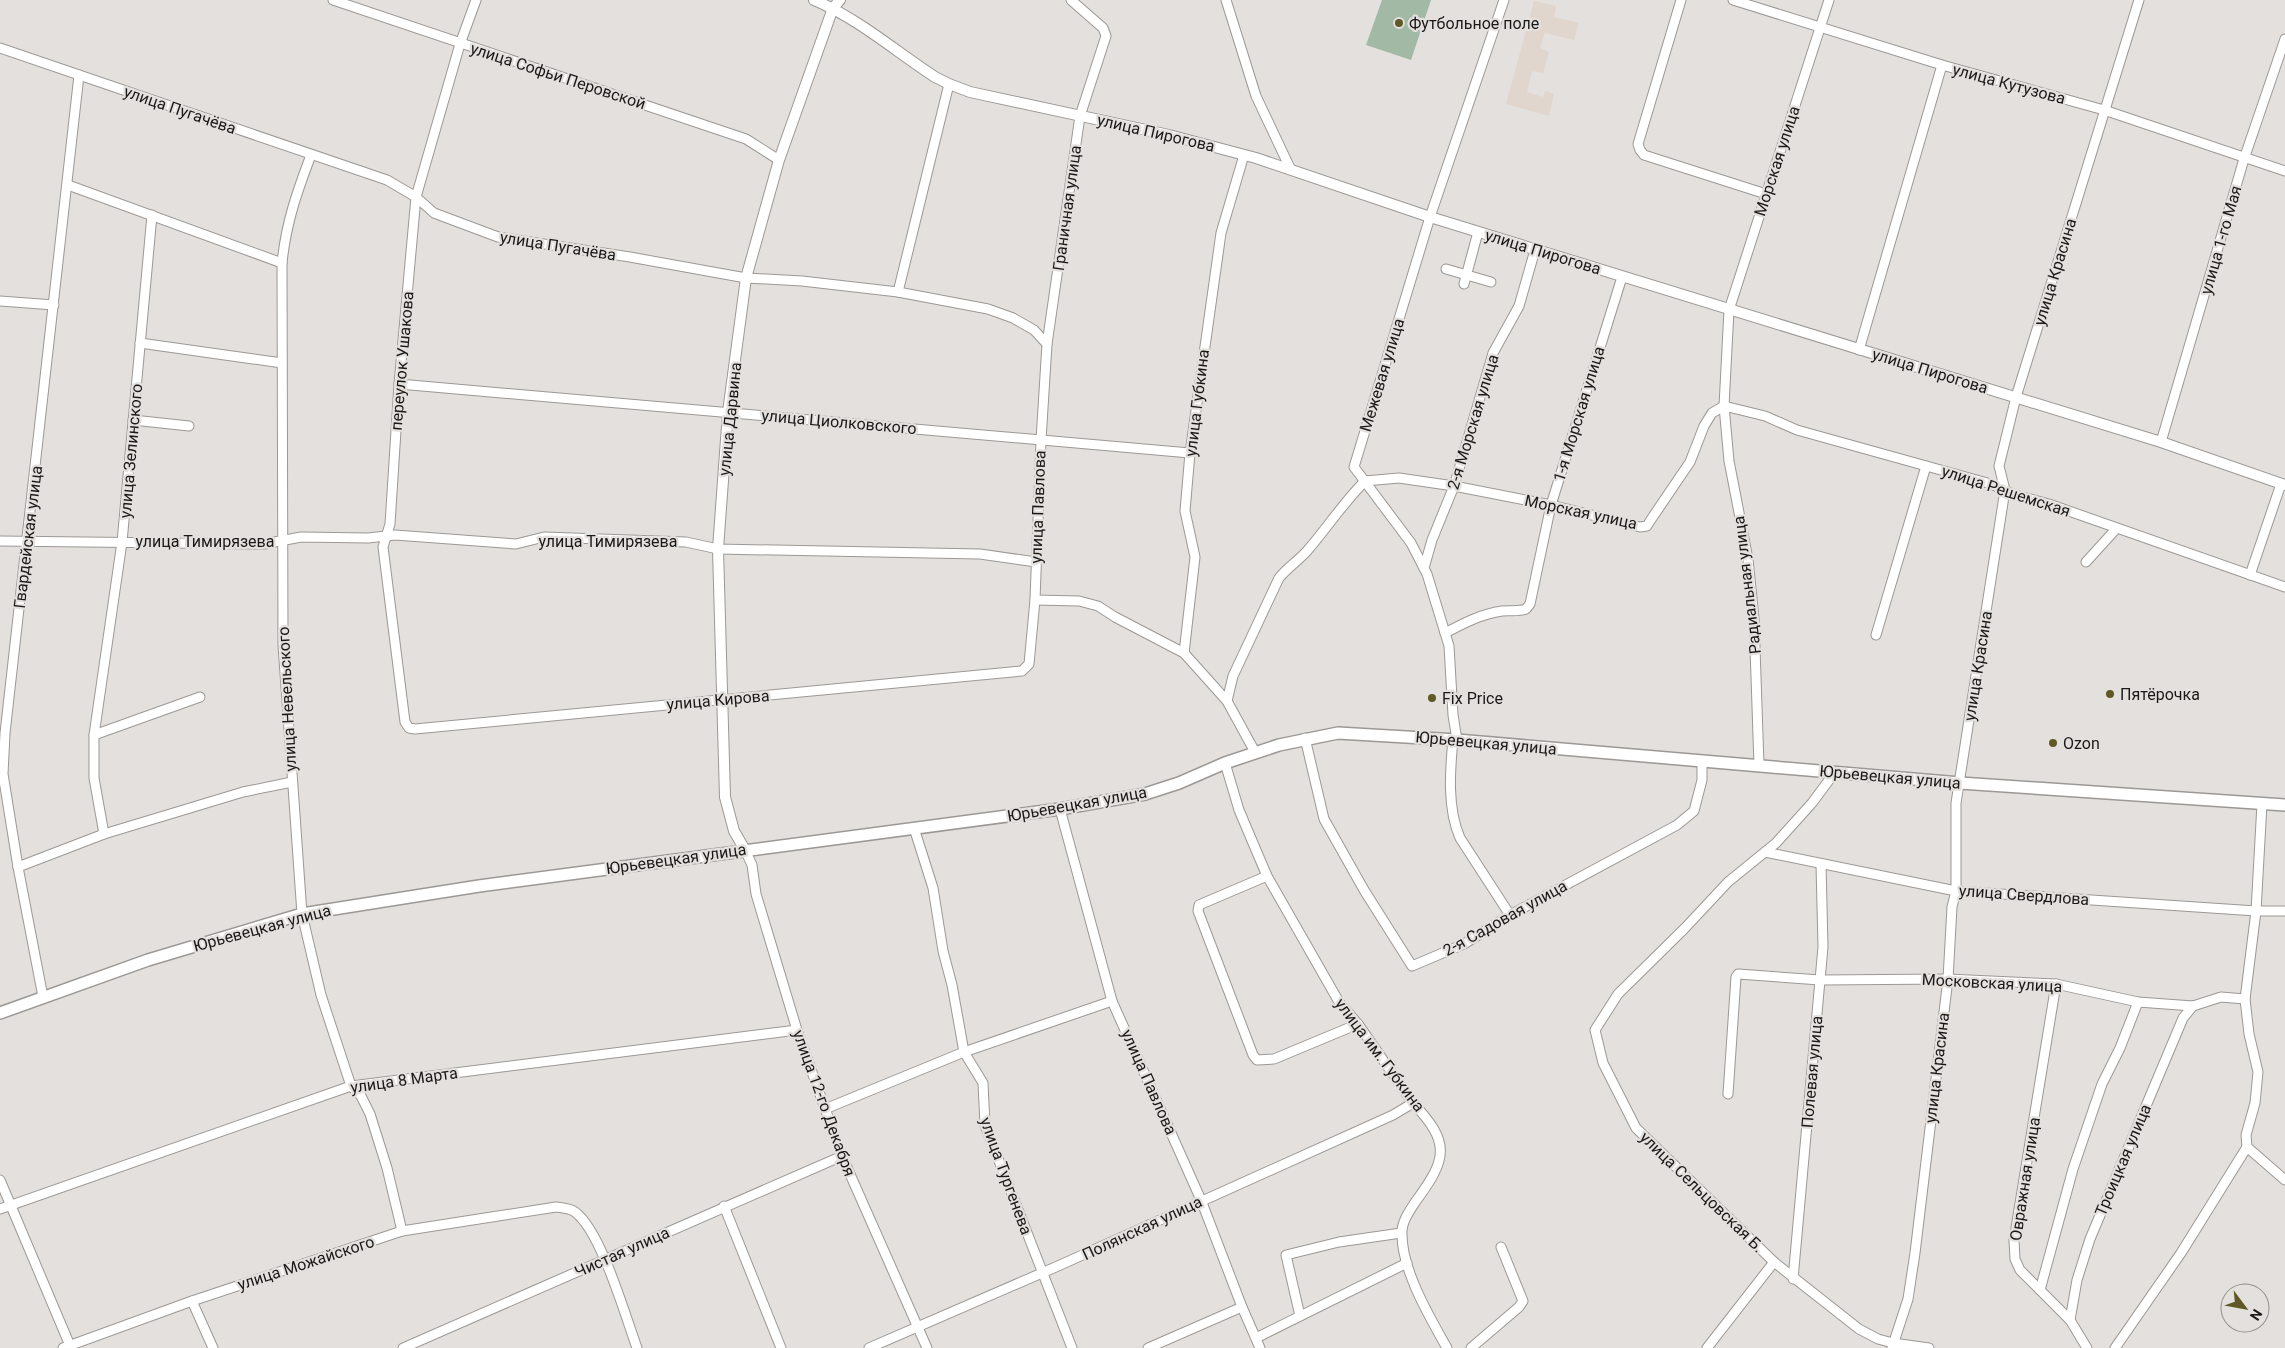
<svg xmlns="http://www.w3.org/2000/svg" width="2285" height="1348" font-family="Roboto,sans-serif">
<rect width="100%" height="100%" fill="#e4e0dd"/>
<polygon fill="#e0d6cd" points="1534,1 1556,6 1554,17 1579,23 1574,40 1545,33 1540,48 1549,52 1543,73 1532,71 1527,92 1543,97 1545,91 1554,94 1549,116 1506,104"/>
<polygon fill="#a2b9a5" points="1382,0 1431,0 1411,60 1366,45"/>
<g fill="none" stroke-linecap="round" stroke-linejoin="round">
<g stroke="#9c9895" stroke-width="11">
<g id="minor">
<polyline points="333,0 746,139 779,160"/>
<polyline points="476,0 460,44 416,197 399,384 390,524 383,547 405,722 409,728 415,729 1022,671 1029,664 1035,600 1041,440 1047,344 1080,116 1106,36 1103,28 1071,0"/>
<polyline points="1226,0 1256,96 1290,168"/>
<polyline points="1681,0 1638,144 1640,150 1644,155 1766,194"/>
<polyline points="1733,0 1942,65 2104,110 2285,171"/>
<polyline points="0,48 387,180 416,197 434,213 498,237 630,257 746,278 802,281 898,292 988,309 1013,318 1034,330 1047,344"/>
<path d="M311 155C297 192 286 223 282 263L283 645 302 914 321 995 351 1086 361 1096 370 1114 387 1168 402 1231"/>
<polyline points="68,185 282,263"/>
<polyline points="1446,269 1491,282"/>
<polyline points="1464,284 1478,232"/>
<polyline points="898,292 949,84"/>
<polyline points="0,301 54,305"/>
<polyline points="140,343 282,363"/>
<polyline points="1859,350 1942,65"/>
<polyline points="399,384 1190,453"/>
<polyline points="1724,406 1765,416 1797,430 1991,484 2015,495 2049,504 2285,587"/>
<polyline points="133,420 189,426"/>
<polyline points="2161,442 2244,159 2285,39"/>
<polyline points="0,541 264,544 301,537 368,538 395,535 516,544 544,537 686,542 718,549 980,554 1036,562"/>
<polyline points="2086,562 2116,529"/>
<polyline points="1424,568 1432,540 1454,486 1493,353 1519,306 1535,250"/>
<polyline points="2250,575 2281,484"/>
<polyline points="1035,600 1079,601 1098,606 1115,617 1184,653 1227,701 1255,752"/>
<path d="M1445 633C1464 623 1481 614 1502 611 1510 610 1518 612 1526 609L1530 604 1551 505 1622 277"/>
<polyline points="1876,635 1926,466"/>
<polyline points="1184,653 1195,557 1185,511 1190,453 1221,233 1244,155"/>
<path d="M1227 701 1233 676 1279 578C1288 567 1298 561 1307 551 1327 528 1343 503 1365 481L1399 478 1454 486 1551 505 1640 527 1647 526 1650 521 1690 462 1704 426 1712 413 1724 406"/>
<polyline points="94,735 200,697"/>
<polyline points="1305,738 1324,819 1364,890 1412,966 1464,944 1510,915 1677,825 1694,811 1702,780 1702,761"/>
<path d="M1453 739C1450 771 1447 808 1460 838L1510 915"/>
<polyline points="1457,740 1453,715 1449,646 1427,574 1411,543 1354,467 1430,217 1504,0"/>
<path d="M1225 763 1239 810 1267 876 1339 1002 1358 1024 1413 1103C1451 1143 1447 1159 1416 1201 1410 1210 1402 1221 1402 1232 1401 1269 1429 1316 1447 1348"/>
<polyline points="1759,765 1754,618 1748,559 1729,461 1724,406 1729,310 1829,0"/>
<polyline points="1835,772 1812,803 1776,843 1728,882 1685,928 1618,994 1595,1030 1603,1063 1636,1128 1774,1262 1859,1329 1878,1339 1893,1343 1929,1348"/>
<polyline points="2262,804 2256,911 2245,999 2249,1034 2258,1072 2255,1103 2246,1135 2247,1147 2285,1180"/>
<polyline points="1060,809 1112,1001 1201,1200 1242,1307 1260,1348"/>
<polyline points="914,828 933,888 943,951 952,985 964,1052 983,1083 985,1125 1072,1348"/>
<polyline points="104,834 94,778 94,735 122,542 152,215"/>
<polyline points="745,850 752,865 756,894 797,1030 842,1156 927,1348"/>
<polyline points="1765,852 1956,891 2256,911 2285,911"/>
<polyline points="18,867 104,834 243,792 292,782"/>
<polyline points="1267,876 1199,905 1198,911 1253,1055 1257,1060 1274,1059 1358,1024"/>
<polyline points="2056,984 2014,1240 2015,1259 2020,1270 2070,1320 2087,1348"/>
<polyline points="43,997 18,867 3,774 5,733 79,75"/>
<polyline points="1728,1094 1736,977 1738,974 1820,980 1948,979 2056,984 2138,1002 2193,1006 2221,997 2245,999"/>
<polyline points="825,1109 964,1052 1112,1001"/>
<polyline points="0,1180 71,1348"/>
<polyline points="724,1206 781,1348"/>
<polyline points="0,1209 351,1086 797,1030"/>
<polyline points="1793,1279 1823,947 1821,864"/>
<polyline points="2040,1290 2073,1169 2102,1084 2120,1048 2138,1002"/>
<polyline points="192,1301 213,1348"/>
<polyline points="1300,1316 1286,1255 1339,1242 1401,1233"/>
<polyline points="2070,1320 2077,1280 2090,1239 2183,1018 2193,1006"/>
<polyline points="1256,1338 1407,1263"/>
<path d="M63 1348 192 1301 402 1231 556 1207C562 1208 570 1208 575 1212 601 1231 625 1315 637 1348"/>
<polyline points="403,1348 842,1156"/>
<polyline points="869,1348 1058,1266 1393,1115 1413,1103"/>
<polyline points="1148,1348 1242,1307"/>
<polyline points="1471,1348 1519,1307 1523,1301 1501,1247"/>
<polyline points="1707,1348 1774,1262"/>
<polyline points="1892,1348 1908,1299 1915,1253 1948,979 1952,907 1956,891 1956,803 2005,490 1999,466 2016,397 2139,0"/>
<polyline points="2115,1348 2181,1253 2247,1147"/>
</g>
</g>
<g stroke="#9c9895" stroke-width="12">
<g id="tertiary">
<path d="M814 0C859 19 895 51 935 77L949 84 970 92 1169 135 1256 158 1430 217 2161 442 2285 485"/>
<polyline points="745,850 734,831 725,797 718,549 728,412 746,278 779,160 833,8 840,0"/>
</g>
</g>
<g stroke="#9c9895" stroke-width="14">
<polyline id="secondary" points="0,1013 148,960 302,914 479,886 1060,809 1145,794 1179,783 1225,763 1279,745 1338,733 1457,740 1960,783 2285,805"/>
</g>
<use href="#minor" stroke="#fff" stroke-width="9"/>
<use href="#tertiary" stroke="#fff" stroke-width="10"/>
<use href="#secondary" stroke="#fff" stroke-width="11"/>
</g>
<g fill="#5f5925" stroke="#e4e0dd" stroke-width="2">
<circle cx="1399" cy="23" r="5"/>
<circle cx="2110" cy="694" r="5"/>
<circle cx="1432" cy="698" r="5"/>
<circle cx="2053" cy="743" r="5"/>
</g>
<g text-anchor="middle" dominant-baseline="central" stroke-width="4.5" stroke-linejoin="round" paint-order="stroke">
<g font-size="16" fill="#1a1918" stroke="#e4e0dd" text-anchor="start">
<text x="1409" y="23">Футбольное поле</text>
<text x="2120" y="694">Пятёрочка</text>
<text x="1442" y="698">Fix Price</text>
<text x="2063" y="743">Ozon</text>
</g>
<g font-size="16" fill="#1a1918" stroke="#e4e0dd">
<text transform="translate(558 76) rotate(18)">улица Софьи Перовской</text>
<text transform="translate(2009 84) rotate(15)">улица Кутузова</text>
<text transform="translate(180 110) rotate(19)">улица Пугачёва</text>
<text transform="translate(1156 133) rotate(13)">улица Пирогова</text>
<text transform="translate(1777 161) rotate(-72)">Морская улица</text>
<text transform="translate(1067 208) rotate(-82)">Граничная улица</text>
<text transform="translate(2221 240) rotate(-74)">улица 1-го Мая</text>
<text transform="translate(558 246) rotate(9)">улица Пугачёва</text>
<text transform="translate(1543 252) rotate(17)">улица Пирогова</text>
<text transform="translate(2055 272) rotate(-73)">улица Красина</text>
<text transform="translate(402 361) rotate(-85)">переулок Ушакова</text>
<text transform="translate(1930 371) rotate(17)">улица Пирогова</text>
<text transform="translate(1382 375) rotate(-73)">Межевая улица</text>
<text transform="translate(1197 403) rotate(-83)">улица Губкина</text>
<text transform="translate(1579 414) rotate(-73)">1-я Морская улица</text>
<text transform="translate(730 419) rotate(-84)">улица Дарвина</text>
<text transform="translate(839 422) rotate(5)">улица Циолковского</text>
<text transform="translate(1473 422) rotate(-73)">2-я Морская улица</text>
<text transform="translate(131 451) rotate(-85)">улица Зелинского</text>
<text transform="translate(2006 491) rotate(18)">улица Решемская</text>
<text transform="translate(1038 507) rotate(-88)">улица Павлова</text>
<text transform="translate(1581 512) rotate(12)">Морская улица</text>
<text transform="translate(28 537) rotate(-83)">Гвардейская улица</text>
<text x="205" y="541">улица Тимирязева</text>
<text x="608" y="541">улица Тимирязева</text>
<text transform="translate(1747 585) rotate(-97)">Радиальная улица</text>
<text transform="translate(1978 666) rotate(-81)">улица Красина</text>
<text transform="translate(287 699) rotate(-93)">улица Невельского</text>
<text transform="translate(718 700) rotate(-5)">улица Кирова</text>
<text transform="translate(1486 743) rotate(5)">Юрьевецкая улица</text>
<text transform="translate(1890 777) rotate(5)">Юрьевецкая улица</text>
<text transform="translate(1077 804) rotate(-10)">Юрьевецкая улица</text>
<text transform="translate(676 859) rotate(-8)">Юрьевецкая улица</text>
<text transform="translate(2024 895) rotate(4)">улица Свердлова</text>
<text transform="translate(1505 918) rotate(-29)">2-я Садовая улица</text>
<text transform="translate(262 928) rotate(-15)">Юрьевецкая улица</text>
<text transform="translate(1992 983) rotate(3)">Московская улица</text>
<text transform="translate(1380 1055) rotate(53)">улица им. Губкина</text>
<text transform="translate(1937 1068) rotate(-83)">улица Красина</text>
<text transform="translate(1812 1072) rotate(-85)">Полевая улица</text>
<text transform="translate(404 1080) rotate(-8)">улица 8 Марта</text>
<text transform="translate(1149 1082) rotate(66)">улица Павлова</text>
<text transform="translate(824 1103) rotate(70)">улица 12-го Декабря</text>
<text transform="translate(2123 1160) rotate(-67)">Троицкая улица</text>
<text transform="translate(1006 1176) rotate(70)">улица Тургенева</text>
<text transform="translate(2025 1179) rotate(-81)">Овражная улица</text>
<text transform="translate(1702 1192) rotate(44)">улица Сельцовская Б.</text>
<text transform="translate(1142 1228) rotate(-25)">Полянская улица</text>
<text transform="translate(622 1252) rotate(-24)">Чистая улица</text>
<text transform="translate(306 1263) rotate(-18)">улица Можайского</text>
</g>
</g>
<g transform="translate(2245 1308) rotate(122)"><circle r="24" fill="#e4e0dd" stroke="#93908e"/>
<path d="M0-4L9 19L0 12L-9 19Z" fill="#5f5925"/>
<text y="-8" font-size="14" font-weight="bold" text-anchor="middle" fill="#1a1918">N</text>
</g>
</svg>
